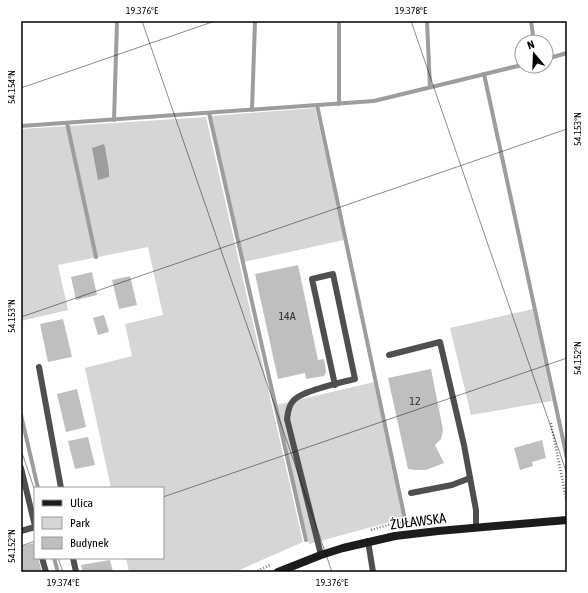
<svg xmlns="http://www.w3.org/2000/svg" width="588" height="593" font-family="'Asap Condensed',sans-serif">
<rect width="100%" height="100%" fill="#fff"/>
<g fill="#d6d6d6">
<polygon points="315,108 344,240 244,262 211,116"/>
<polygon points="206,117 303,542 235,572 129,572 126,558 163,558 163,488 111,488 85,368 132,356 125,324 163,315 148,247 58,265 68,310 21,321 21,129"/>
<polygon points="533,309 552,401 471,415 450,328"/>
<polygon points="374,382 403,519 394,521 309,544 276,405"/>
</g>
<polygon fill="#9d9d9d" points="104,144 105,147 109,171 109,177 98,180 92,148"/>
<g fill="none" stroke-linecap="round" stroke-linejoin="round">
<g stroke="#9d9d9d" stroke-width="4">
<polyline points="339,21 339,104"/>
<polyline points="427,21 430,87"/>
<polyline points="531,21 534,42"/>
<polyline points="546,59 567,53"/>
<polyline points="484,74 567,458"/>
<polyline points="317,105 404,515"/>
<polyline points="252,110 255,21"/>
<polyline points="209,113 306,540"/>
<polyline points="114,120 117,21"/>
<polyline points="67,123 96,257"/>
<polyline points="21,126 374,101 522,65"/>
<polyline points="21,415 38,488"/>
<polyline points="54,558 58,572"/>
</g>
</g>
<g fill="#bfbfbf">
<polygon points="298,265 318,360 324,359 326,372 324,376 306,379 305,373 278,379 255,274"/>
<polygon points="92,272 97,295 76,300 71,277"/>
<polygon points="130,276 137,305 119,309 112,280"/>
<polygon points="104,315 109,332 98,335 93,318"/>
<polygon points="63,319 72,357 48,362 40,324"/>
<polygon points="431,369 443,430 441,439 435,445 444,463 426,470 415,470 408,469 388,378"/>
<polygon points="77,389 86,427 66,432 57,394"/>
<polygon points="88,437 95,465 75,469 68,441"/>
<polygon points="542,440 546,458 532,462 533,466 520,470 514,448"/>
<polygon points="34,543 35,558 38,558 42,572 21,572 21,546"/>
<polygon points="110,560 113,572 83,572 81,565"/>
</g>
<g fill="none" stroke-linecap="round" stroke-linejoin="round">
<g stroke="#717171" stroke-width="2.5" stroke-dasharray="1 2" stroke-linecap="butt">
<polyline points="551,423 567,503"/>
<polyline points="371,530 394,523 419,521"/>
<polyline points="255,572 270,565"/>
</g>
<g stroke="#4f4f4f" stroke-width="6">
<polyline points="389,355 440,342 464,445 476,510 476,528"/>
<polyline points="39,367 61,488"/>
<polyline points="21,468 35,526"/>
<polyline points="411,493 452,485 470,478"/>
<polyline points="21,531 35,527"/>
<polyline points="368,541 373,572"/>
<path d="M321 555 287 419C288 412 289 404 295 399 304 391 342 382 355 379L333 274 312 279 335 385"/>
<polyline points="42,558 46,572"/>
<polyline points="73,558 76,572"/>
</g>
<polyline stroke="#1c1c1c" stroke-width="8" points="278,572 321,555 343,548 395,536 438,531 567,520"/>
</g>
<path fill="none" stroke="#000" stroke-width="1" stroke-opacity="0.45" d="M142 21 332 572M411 21 567 474M21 88 215 21M21 317 567 129M21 450 35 491M163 497 567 358M21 546 35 541M58 558 63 572"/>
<g text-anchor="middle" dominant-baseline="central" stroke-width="3" stroke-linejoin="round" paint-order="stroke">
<g font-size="12" fill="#303030">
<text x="287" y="316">14A</text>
<text x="415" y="401">12</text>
</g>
<g font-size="14" fill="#000" stroke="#fff">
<text transform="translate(418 521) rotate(-7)">ŻUŁAWSKA</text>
</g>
</g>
<rect width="588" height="593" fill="none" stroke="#ffffff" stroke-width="44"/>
<rect x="34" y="487" width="130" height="72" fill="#ffffff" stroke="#999999"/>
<rect x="42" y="500" width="20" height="6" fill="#1c1c1c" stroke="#999999"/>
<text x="70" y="507" font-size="12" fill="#000000">Ulica</text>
<rect x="42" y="517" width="20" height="12" fill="#d6d6d6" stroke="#999999"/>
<text x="70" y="527" font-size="12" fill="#000000">Park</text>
<rect x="42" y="537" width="20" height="12" fill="#bfbfbf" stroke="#999999"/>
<text x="70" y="547" font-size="12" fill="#000000">Budynek</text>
<g transform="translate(534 54) rotate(341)"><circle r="19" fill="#ffffff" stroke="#999999"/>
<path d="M0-3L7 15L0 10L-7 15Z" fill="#000000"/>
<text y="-6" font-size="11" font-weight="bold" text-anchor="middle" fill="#000000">N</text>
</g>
<rect x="22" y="22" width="544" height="549" fill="none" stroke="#000" stroke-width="1.5"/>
<g font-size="10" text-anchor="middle" fill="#000">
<text x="142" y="14">19.376°E</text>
<text x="411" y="14">19.378°E</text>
<text transform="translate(11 87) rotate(-90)" y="4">54.154°N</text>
<text transform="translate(577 129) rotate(-90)" y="4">54.153°N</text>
<text transform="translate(11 316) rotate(-90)" y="4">54.153°N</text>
<text transform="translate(577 358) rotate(-90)" y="4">54.152°N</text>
<text transform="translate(11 546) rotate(-90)" y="4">54.152°N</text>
<text x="63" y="586">19.374°E</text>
<text x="332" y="586">19.376°E</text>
</g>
</svg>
